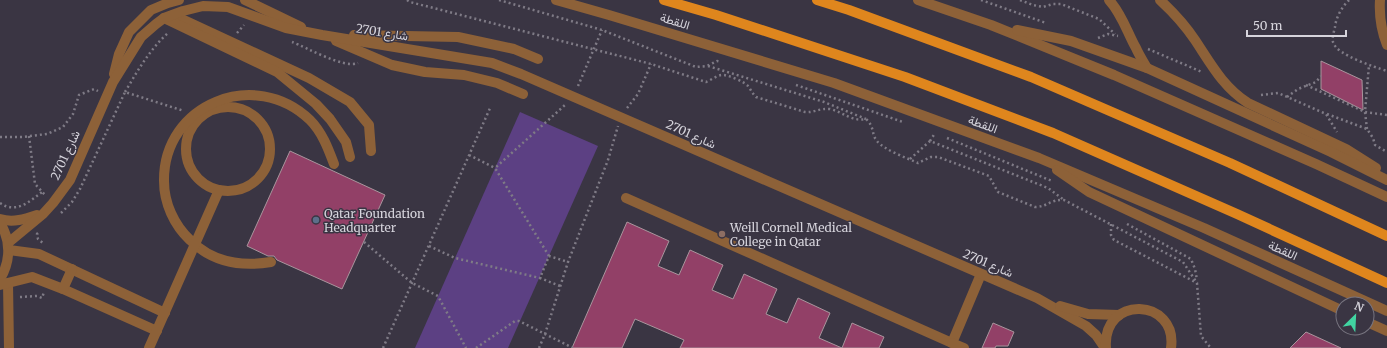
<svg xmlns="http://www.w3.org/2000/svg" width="1387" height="348" font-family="Merriweather,Vazirmatn,serif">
<rect width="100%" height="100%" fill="#3a3543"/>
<polygon fill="#5c4083" points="520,112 598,146 508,348 415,348"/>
<g fill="#924067" stroke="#a9959d">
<polygon points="1321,61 1362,80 1363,110 1321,89"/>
<polygon points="290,151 385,195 342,289 277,260 274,256 268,256 247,246"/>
<polygon points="627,222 669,241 658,266 679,275 690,250 723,265 712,290 733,299 744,274 777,289 766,314 787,323 798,298 830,313 819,338 842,348 852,323 884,337 879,348 680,348 684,340 635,319 622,348 572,348"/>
<polygon points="993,323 1014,332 1008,346 996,346 995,348 982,348"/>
<polygon points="1306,332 1341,348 1290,348"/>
</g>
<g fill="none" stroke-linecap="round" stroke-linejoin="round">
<g stroke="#7f7b86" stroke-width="2.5" stroke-dasharray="2 3" stroke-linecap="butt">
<path d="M407 0 410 2 651 64 706 82C711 80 716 76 721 75 727 74 745 82 748 86 751 90 752 93 756 97L805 112C814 113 819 108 830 109 843 112 852 122 866 119 875 127 871 134 877 141 884 150 907 158 918 163L931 157H938L989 176 998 192 1035 207C1047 207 1051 199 1064 200L1183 262 1197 283 1201 336 1210 347 1212 348"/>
<polyline points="499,0 602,30 696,67 707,66 717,61 721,62"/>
<polyline points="981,0 1046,23"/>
<polyline points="1020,0 1033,5 1043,7 1053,4 1061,4 1099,19 1115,34"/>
<path d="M1349 0C1342 7 1336 17 1335 27 1334 31 1332 38 1333 42 1336 55 1375 67 1387 71"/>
<polyline points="237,33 244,25"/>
<polyline points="1098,38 1108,34 1118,36"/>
<path d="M292 42C306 47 344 69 358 63"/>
<polyline points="1148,49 1202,72"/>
<polyline points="708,66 824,102 866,119"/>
<polyline points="796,85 903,122"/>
<polyline points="1306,85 1365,112 1387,115"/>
<polyline points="578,86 602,30"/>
<path d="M125 92C138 70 150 49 169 32"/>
<polyline points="1261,95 1278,93 1326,114 1337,132"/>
<polyline points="1287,97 1298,89 1316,82 1321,76"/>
<polyline points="627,108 638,94 651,64"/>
<polyline points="1327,114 1367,129 1373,138 1375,145 1387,152"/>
<polyline points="1367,129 1365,112 1369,65"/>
<polyline points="29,136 35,184 46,196"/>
<polyline points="0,137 22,137 47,134 63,127 73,114 79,95 94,89 98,91"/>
<polyline points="947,138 1052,181"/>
<polyline points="930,141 935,133"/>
<polyline points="469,155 495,168"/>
<polyline points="910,159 930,141 1048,188 1064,200"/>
<path d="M0 203C16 214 29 202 42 192"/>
<polyline points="61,213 72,202 80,189 125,92 184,111"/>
<polyline points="1111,224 1111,235 1114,240 1197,283"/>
<polyline points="1127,224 1191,259 1195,269 1197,280"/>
<polyline points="38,233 37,234 38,239 43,243"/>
<polyline points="364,242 412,283 438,296 466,348"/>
<polyline points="429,246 455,258 540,278"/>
<polyline points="549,256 495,168 565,105"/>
<polyline points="560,286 540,278 549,256 568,262"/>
<polyline points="20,297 37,296 42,298 44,292"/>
<polyline points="383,348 491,106"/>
<polyline points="476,348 515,321 519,321 573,348"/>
<polyline points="539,348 545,334 568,262 608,160 618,126"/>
</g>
<g stroke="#8d6138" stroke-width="10">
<polyline points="245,0 301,27"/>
<polyline points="556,0 609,15 834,83 1039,158 1204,228 1387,311"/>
<polyline points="918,0 991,25 1114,75 1316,164 1387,197"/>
<path d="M1109 0C1122 14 1127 32 1136 48 1139 55 1143 61 1147 68"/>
<path d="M1160 0C1173 12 1185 25 1195 40 1211 64 1223 87 1248 103L1346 149 1376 168"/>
<path d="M1380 0C1379 16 1381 30 1387 45"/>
<polyline points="173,15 309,78 350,102 369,125 371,151"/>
<polyline points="164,18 277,72 316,104 330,119 346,142 350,157"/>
<polyline points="1017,30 1071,41 1147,68 1331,152 1387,180"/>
<polyline points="354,35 458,37 514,49 538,59"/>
<polyline points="336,41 392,65 425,72 464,75 497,83 523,94"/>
<polyline points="114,74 119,54 129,32 151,10 168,3 179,0"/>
<circle cx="228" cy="149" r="42"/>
<polyline points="1057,170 1089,192 1343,311"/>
<polyline points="626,198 952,343 981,274"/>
<path d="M0 219C13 223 25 219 37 215"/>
<path d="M0 223C11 240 11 261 0 279"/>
<polyline points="8,243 43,214 53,203 70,180 113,82 141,37 156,24 164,18 183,11 203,6 228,7 286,28 322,35 492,63 521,74 1037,298 1086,326 1096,335 1105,348"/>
<polyline points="9,250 39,254 165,313"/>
<path d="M271 262C241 267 212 262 190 240 174 225 164 203 164 181 163 104 255 67 310 120 322 132 328 148 334 164"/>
<polyline points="8,283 9,348"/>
<polyline points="0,285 32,277 63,289 157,331"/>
<polyline points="63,289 72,269"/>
<polyline points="1060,306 1088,314 1119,315"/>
<polyline points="1367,322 1387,331"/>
<polyline points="952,343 964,348"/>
<polyline points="149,348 219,190"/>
<path d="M1106 348C1102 294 1178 298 1171 348"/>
</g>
<g stroke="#df861d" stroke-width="10">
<polyline points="664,0 716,15 905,77 1053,133 1237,214 1387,283"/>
<polyline points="817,0 849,10 1031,77 1230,163 1387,236"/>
</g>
</g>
<circle fill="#5c6f8a" stroke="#3a3543" stroke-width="1.5" cx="316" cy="220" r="4"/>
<circle fill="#8d6e63" stroke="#3a3543" stroke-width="1.5" cx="722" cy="234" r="4"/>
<g text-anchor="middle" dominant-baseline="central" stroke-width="3" stroke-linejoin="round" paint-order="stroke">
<g font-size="12" fill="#d6d4dc" stroke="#3a3543">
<text transform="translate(675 21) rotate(17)">اللقطة</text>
<text transform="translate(382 32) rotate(9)">شارع 2701</text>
<text transform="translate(983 124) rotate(20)">اللقطة</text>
<text transform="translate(691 134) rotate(24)">شارع 2701</text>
<text transform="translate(65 155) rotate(-65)">شارع 2701</text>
<text transform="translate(1283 250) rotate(24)">اللقطة</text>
<text transform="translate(988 263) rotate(23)">شارع 2701</text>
</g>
<g font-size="12" fill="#d6d4dc" stroke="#3a3543" text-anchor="start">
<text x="324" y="213">Qatar Foundation<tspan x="324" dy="14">Headquarter</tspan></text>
<text x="730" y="227">Weill Cornell Medical<tspan x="730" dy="14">College in Qatar</tspan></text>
</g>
</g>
<g transform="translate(1355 316) rotate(24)"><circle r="19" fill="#3a3543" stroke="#787580"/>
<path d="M0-3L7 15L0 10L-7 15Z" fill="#41d4a1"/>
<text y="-6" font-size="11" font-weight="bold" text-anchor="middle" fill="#d6d4dc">N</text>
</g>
<path d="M1247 30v6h99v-6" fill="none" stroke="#d6d4dc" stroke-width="2"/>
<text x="1253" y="30" font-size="12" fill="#d6d4dc" stroke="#3a3543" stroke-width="3" paint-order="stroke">50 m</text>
</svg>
